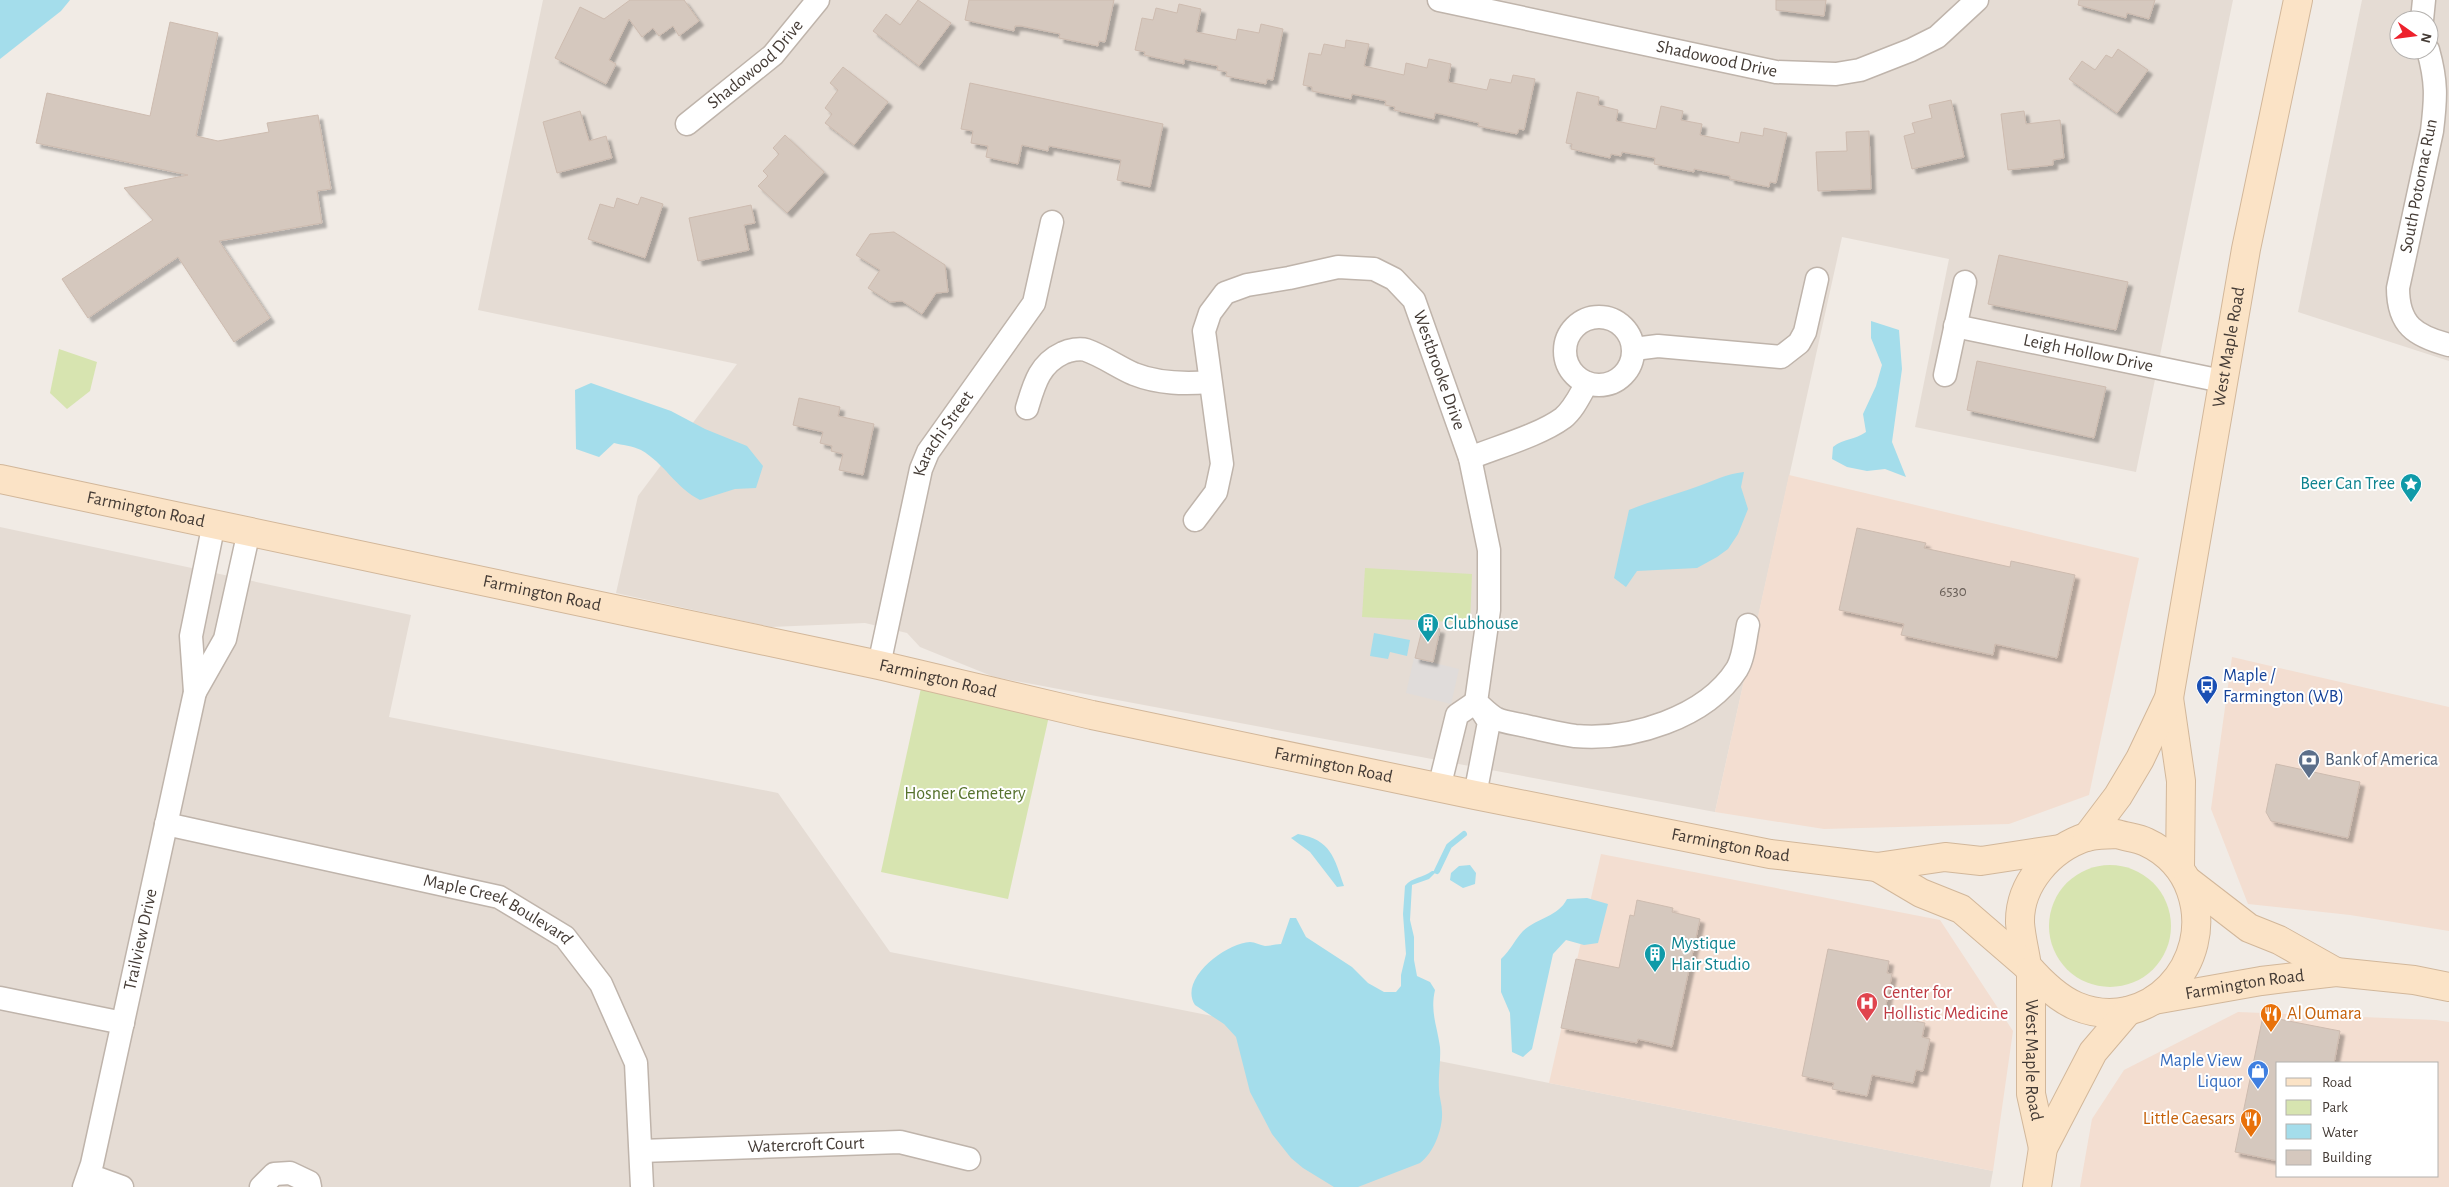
<svg xmlns="http://www.w3.org/2000/svg" width="2449" height="1187" font-family="'Alegreya Sans',sans-serif">
<defs>
<filter id="shadow"><feDropShadow dx="4.5" dy="4.5" stdDeviation="1" flood-color="#0004"/></filter>
</defs>
<rect width="100%" height="100%" fill="#f1ebe5"/>
<g fill="#e5dcd4" fill-rule="evenodd">
<polygon points="543,0 2233,0 2136,472 1915,427 1949,259 1842,237 1715,812 994,677 920,647 907,633 865,623 771,627 616,593 638,496 737,364 478,310"/>
<path d="M2362 0H2449V361L2298 312ZM2399 20H2429V50H2399Z"/>
<polygon points="0,527 411,615 389,717 778,793 890,952 1993,1171 1990,1187 0,1187"/>
</g>
<g fill="#f3ded1" fill-rule="evenodd">
<polygon points="1789,475 2139,558 2089,795 2009,824 1824,829 1715,812"/>
<polygon points="2232,657 2449,707 2449,931 2350,915 2248,904 2211,809"/>
<polygon points="1601,854 1940,920 2013,1031 1993,1171 1549,1083"/>
<path d="M2238 1012 2436 1020 2449 1022V1187H2080L2092 1119 2124 1070ZM2278 1063H2438V1176H2278Z"/>
</g>
<g fill="#d7e4b0">
<polygon points="59,349 97,362 90,391 67,409 50,393"/>
<polygon points="1365,568 1472,574 1470,623 1362,617"/>
<polygon points="921,688 1049,716 1008,899 881,872"/>
<circle cx="2110" cy="926" r="61"/>
</g>
<polygon fill="#e0dcda" points="1414,658 1459,669 1451,704 1406,693"/>
<g fill="#a4ddeb">
<polygon points="0,0 70,0 61,11 0,59"/>
<path d="M1871 321 1899 330 1902 369 1892 442 1906 477 1885 469 1867 471 1847 467 1832 459 1833 447C1844 438 1855 440 1866 432L1863 414 1876 386 1882 365 1871 338Z"/>
<path d="M591 383 671 411 705 429 747 446 763 466 756 488 735 489 700 500C676 488 664 463 641 450 633 446 622 445 614 443L599 457 576 449 575 390Z"/>
<path d="M1744 472 1741 487 1748 509 1738 534 1728 549 1717 557 1697 568 1637 571 1626 587 1614 578 1629 510C1651 501 1673 495 1696 487 1713 481 1726 474 1744 472Z"/>
<polygon points="1374,633 1410,640 1407,656 1390,652 1388,659 1370,656"/>
<path d="M1298 834C1331 840 1334 857 1344 886L1337 887 1310 852 1291 838Z"/>
<polygon points="1470,865 1476,873 1475,884 1463,888 1450,880 1451,873 1459,866"/>
<path d="M1432 871H1437L1429 879 1412 885 1410 920 1414 937V960L1417 976 1430 982 1435 990C1430 1012 1437 1025 1440 1047 1441 1061 1438 1075 1439 1089 1439 1097 1442 1104 1442 1112 1443 1128 1434 1153 1420 1163L1358 1187H1334L1303 1168 1291 1158 1272 1134 1250 1092 1236 1037 1224 1024 1195 1005C1178 979 1226 943 1250 942 1255 942 1260 945 1265 946 1270 946 1276 944 1281 944L1290 918H1296L1306 937 1352 967 1368 983 1384 992H1396L1401 986V975L1406 954 1403 914 1405 886C1412 877 1423 878 1432 871Z"/>
<path d="M1587 898 1608 904 1598 943 1584 945 1566 940 1553 954 1532 1049 1523 1057 1512 1052 1510 1013 1501 992V959C1510 951 1516 938 1523 931 1537 918 1558 917 1567 899Z"/>
</g>
<g fill="none" stroke-linecap="round" stroke-linejoin="round">
<polyline stroke="#a4ddeb" stroke-width="6" points="1437,871 1449,846 1464,834"/>
</g>
<g fill="#d5c8be" stroke="#cdbbaf" filter="url(#shadow)">
<polygon points="630,0 684,0 699,21 679,36 673,26 659,36 653,28 642,37 629,19 609,60 616,64 606,84 555,58 580,7 604,19"/>
<polygon points="918,0 951,23 919,66 873,31 886,14 900,25"/>
<polygon points="969,0 1114,0 1105,42 1099,41 1098,46 1059,38 1060,34 1021,26 1015,26 1014,31 965,20"/>
<polygon points="1776,0 1826,0 1824,16 1776,10"/>
<polygon points="2079,0 2155,0 2149,19 2127,13 2126,18 2078,5"/>
<polygon points="1179,4 1201,9 1196,32 1236,40 1238,29 1259,33 1261,24 1283,29 1273,80 1267,79 1266,84 1226,76 1227,72 1217,70 1218,66 1184,59 1184,64 1144,55 1145,52 1135,50 1142,18 1153,20 1156,8 1177,13"/>
<polygon points="170,22 218,33 196,136 218,141 269,132 267,123 318,115 331,189 317,191 322,223 219,241 270,318 234,342 178,257 88,318 62,279 153,220 124,188 188,175 36,143 47,93 150,116"/>
<polygon points="1346,40 1369,44 1364,66 1404,75 1406,63 1427,68 1429,59 1451,64 1448,82 1487,90 1490,79 1511,83 1513,75 1535,79 1524,130 1519,129 1517,134 1478,126 1479,123 1441,114 1435,113 1434,119 1394,110 1395,107 1385,105 1386,101 1352,94 1351,99 1312,91 1312,87 1303,85 1309,53 1321,55 1324,44 1345,48"/>
<polygon points="2118,49 2148,70 2117,113 2069,79 2082,61 2095,70 2106,55 2112,58"/>
<polygon points="843,67 888,102 854,145 825,123 832,114 825,108 838,90 830,83"/>
<polygon points="970,83 1163,124 1150,187 1117,180 1121,160 1049,146 1048,151 1022,145 1018,164 986,157 988,146 971,143 973,131 961,129"/>
<polygon points="1577,92 1599,97 1598,105 1618,110 1616,121 1656,129 1661,106 1683,111 1681,120 1702,124 1700,135 1739,143 1741,132 1763,136 1764,128 1787,133 1776,183 1770,182 1769,187 1730,179 1730,176 1694,169 1694,172 1654,164 1655,158 1622,152 1621,156 1611,154 1610,158 1571,149 1572,144 1566,143"/>
<polygon points="1951,100 1964,157 1912,169 1904,136 1915,133 1912,123 1932,118 1929,105"/>
<polygon points="580,111 589,141 606,136 612,158 557,173 543,122"/>
<polygon points="2024,111 2026,124 2060,120 2064,158 2053,160 2053,165 2008,170 2001,114"/>
<polygon points="1869,131 1871,189 1818,191 1816,152 1847,151 1846,132"/>
<polygon points="785,135 824,172 787,213 758,186 768,176 763,171 779,154 773,148"/>
<polygon points="641,197 663,204 645,258 588,239 600,204 614,208 617,198 638,205"/>
<polygon points="751,205 755,223 744,225 749,250 698,261 689,218"/>
<polygon points="894,232 945,265 948,292 936,293 922,314 902,301 890,302 868,288 880,270 856,255 870,234"/>
<polygon points="1999,255 2128,282 2116,330 1988,304"/>
<polygon points="1977,361 2106,387 2094,438 1967,410"/>
<polygon points="799,398 840,407 838,416 874,424 863,475 839,470 843,454 831,451 832,446 820,443 823,432 793,425"/>
<polygon points="1857,528 1926,543 1924,548 2010,567 2011,561 2075,575 2057,658 1995,644 1993,655 1901,635 1904,624 1839,610"/>
<polygon points="1423,626 1440,629 1433,662 1415,658"/>
<polygon points="2276,764 2360,782 2348,838 2271,821 2266,812"/>
<polygon points="1637,900 1673,908 1672,912 1700,919 1672,1047 1638,1039 1637,1043 1561,1028 1576,959 1619,968 1630,915 1634,916"/>
<polygon points="1828,949 1889,961 1887,973 1892,974 1884,1015 1925,1023 1922,1037 1930,1039 1923,1071 1916,1070 1913,1083 1872,1075 1867,1096 1832,1089 1834,1083 1802,1076"/>
<polygon points="2263,1016 2340,1031 2334,1063 2278,1063 2278,1161 2235,1152"/>
</g>
<g fill="none" stroke-linecap="round" stroke-linejoin="round">
<g stroke="#bfb4ab" stroke-width="25">
<g id="street">
<path id="s1" d="M1439 0 1776 72 1836 74 1860 70 1911 50 1937 37 1977 0"/>
<polyline points="2422,20 2424,0"/>
<path d="M2428 50C2437 82 2436 98 2432 131L2398 288C2398 325 2415 336 2449 345"/>
<path id="s2" d="M687 124 773 55 818 0"/>
<circle cx="1599" cy="351" r="34"/>
<path id="s3" d="M1955 326 2222 381"/>
<polyline points="1634,349 1658,346 1781,357 1799,343 1805,332 1817,279"/>
<polyline points="1945,375 1965,282"/>
<path d="M1027 408C1034 385 1039 364 1063 353 1069 350 1080 348 1086 350 1103 356 1118 367 1134 374 1159 384 1185 384 1210 382"/>
<path d="M1470 458C1497 447 1540 435 1563 418 1574 409 1580 395 1587 383"/>
<path id="s4" d="M1195 520 1216 492 1222 464 1204 331 1210 313 1225 293 1247 285 1289 278 1338 267 1374 269 1394 279 1414 300 1470 458 1489 550V610L1476 702C1482 707 1489 715 1497 719 1506 723 1520 724 1530 727 1545 730 1560 734 1575 736 1630 741 1706 718 1737 669 1744 657 1745 639 1748 625"/>
<path id="s5" d="M879 665 921 469 928 452 1034 303 1052 222"/>
<polyline points="195,692 225,639 249,531"/>
<polyline points="1439,788 1457,715 1476,702 1489,722 1475,795"/>
<path id="s6" d="M166 824 499 897 565 937 601 984 636 1063 642 1187"/>
<polyline points="0,998 123,1023"/>
<path id="s7" d="M641 1151 900 1142 969 1159"/>
<polyline points="89,1175 122,1187"/>
<path id="s8" d="M84 1187 92 1164 195 692 191 636 214 523"/>
<polyline points="261,1187 274,1174 290,1173 309,1182 310,1187"/>
</g>
</g>
<g stroke="#d2b79a" stroke-width="30">
<g id="secondary">
<path id="s9" d="M0 479 879 665 1092 715 1475 795 1770 854 1877 867 1945 857 1981 861 2060 849"/>
<polyline points="2169,698 2181,781 2180,867"/>
<path d="M2117 834C2126 837 2138 838 2146 842 2168 852 2184 870 2191 891 2216 963 2148 1036 2076 1006 2057 998 2041 982 2027 966 2025 952 2021 937 2020 923 2019 884 2050 849 2086 837 2096 834 2107 835 2117 834Z"/>
<path id="s10" d="M2087 837 2118 796 2140 759 2169 698 2246 249 2298 0"/>
<polyline points="1877,867 1921,893 1961,909 2027,966"/>
<polyline points="2188,881 2249,928 2279,940 2336,972"/>
<path id="s11" d="M2031 971V1094L2043 1148"/>
<path id="s12" d="M2154 1000 2261 981 2336 972 2414 980 2449 987"/>
<polyline points="2037,1187 2043,1148 2093,1052 2128,1011"/>
</g>
</g>
<use href="#street" stroke="#fff" stroke-width="22"/>
<use href="#secondary" stroke="#fbe3c6" stroke-width="28"/>
</g>
<defs>
<g id="sight-pin" transform="scale(1.125)"><path d="M0 17L-7.5 6A9.5 9.5 0 1 1 7.5 6Z" fill="#0f9aa8" stroke="#fff"/><path d="M0-6L1.8-2.2L6-1.7L2.9 1.2L3.7 5.4L0 3.3L-3.7 5.4L-2.9 1.2L-6-1.7L-1.8-2.2Z" fill="#fff"/></g>
<g id="building-pin" transform="scale(1.125)"><path d="M0 17L-7.5 6A9.5 9.5 0 1 1 7.5 6Z" fill="#0f9aa8" stroke="#fff"/><path d="M-4-6H4V6H1V3H-1V6H-4ZM-2.5-4.3h1.7v1.8h-1.7ZM.8-4.3h1.7v1.8H.8ZM-2.5-1h1.7V.8h-1.7ZM.8-1h1.7V.8H.8Z" fill="#fff"/></g>
<g id="bus-pin" transform="scale(1.125)"><path d="M0 17L-7.5 6A9.5 9.5 0 1 1 7.5 6Z" fill="#1a4fb4" stroke="#fff"/><path d="M-5-6H5V4H4V6H2V4H-2V6H-4V4H-5ZM-3.5-4V0h7V-4ZM-3.5 1.2v1.5H-2V1.2ZM2 1.2v1.5H3.5V1.2Z" fill="#fff"/></g>
<g id="bank-pin" transform="scale(1.125)"><path d="M0 17L-7.5 6A9.5 9.5 0 1 1 7.5 6Z" fill="#5c6f8a" stroke="#fff"/><path d="M-6-4H6V4H-6ZM0-2.3a2.3 2.3 0 1 0 0 4.6a2.3 2.3 0 1 0 0-4.6Z" fill="#fff"/></g>
<g id="hospital-pin" transform="scale(1.125)"><path d="M0 17L-7.5 6A9.5 9.5 0 1 1 7.5 6Z" fill="#e0444e" stroke="#fff"/><path d="M-5-5h3v3.5h4V-5h3V5h-3V1.5h-4V5h-3Z" fill="#fff"/></g>
<g id="restaurant-pin" transform="scale(1.125)"><path d="M0 17L-7.5 6A9.5 9.5 0 1 1 7.5 6Z" fill="#e8710a" stroke="#fff"/><path d="M-5-6h1v4h1v-4h1v4h1v-4h1v5L-1.5 .5V6h-2V.5L-5-1ZM5-6V6H3V1.5H1.5Q1.5-4 5-6Z" fill="#fff"/></g>
<g id="shop-pin" transform="scale(1.125)"><path d="M0 17L-7.5 6A9.5 9.5 0 1 1 7.5 6Z" fill="#3f7fe0" stroke="#fff"/><path d="M-5-2.5h2.3a2.7 3.5 0 0 1 5.4 0H5L5.5 6h-11ZM-1.5-2.5h3a1.5 2.3 0 0 0-3 0Z" fill="#fff"/></g>
</defs>
<g fill-rule="evenodd">
<use href="#sight-pin" x="2411" y="484"/>
<use href="#building-pin" x="1428" y="624"/>
<use href="#bus-pin" x="2207" y="686"/>
<use href="#bank-pin" x="2309" y="760"/>
<use href="#building-pin" x="1655" y="954"/>
<use href="#hospital-pin" x="1867" y="1003"/>
<use href="#restaurant-pin" x="2271" y="1014"/>
<use href="#shop-pin" x="2258" y="1071"/>
<use href="#restaurant-pin" x="2251" y="1119"/>
</g>
<g text-anchor="middle" dominant-baseline="central" stroke-width="4" stroke-linejoin="round" paint-order="stroke">
<g font-size="15" fill="#685e57">
<text x="1953" y="591">6530</text>
</g>
<g font-size="18" fill="#443b35" stroke="#fff">
<text stroke="none"><textPath href="#s1" startOffset="284">Shadowood Drive</textPath></text>
<text stroke="none"><textPath href="#s2" startOffset="91">Shadowood Drive</textPath></text>
<text transform="translate(2419 186) rotate(-79)">South Potomac Run</text>
<text stroke="none"><textPath href="#s10" startOffset="518">West Maple Road</textPath></text>
<text stroke="none"><textPath href="#s3" startOffset="136">Leigh Hollow Drive</textPath></text>
<text stroke="none"><textPath href="#s4" startOffset="520">Westbrooke Drive</textPath></text>
<text stroke="none"><textPath href="#s5" startOffset="242">Karachi Street</textPath></text>
<text stroke="none"><textPath href="#s9" startOffset="149">Farmington Road</textPath></text>
<text stroke="none"><textPath href="#s9" startOffset="554">Farmington Road</textPath></text>
<text stroke="none"><textPath href="#s9" startOffset="959">Farmington Road</textPath></text>
<text stroke="none"><textPath href="#s9" startOffset="1364">Farmington Road</textPath></text>
<text stroke="none"><textPath href="#s9" startOffset="1769">Farmington Road</textPath></text>
<text stroke="none"><textPath href="#s6" startOffset="344">Maple Creek Boulevard</textPath></text>
<text stroke="none"><textPath href="#s8" startOffset="254">Trailview Drive</textPath></text>
<text stroke="none"><textPath href="#s12" startOffset="92">Farmington Road</textPath></text>
<text stroke="none"><textPath href="#s11" startOffset="89">West Maple Road</textPath></text>
<text stroke="none"><textPath href="#s7" startOffset="165">Watercroft Court</textPath></text>
</g>
<g font-size="18" fill="#0d838f" stroke="#fff" text-anchor="start">
<text x="2395" y="484" text-anchor="end">Beer Can Tree</text>
<text x="1444" y="624">Clubhouse</text>
<text x="1671" y="944">Mystique<tspan x="1671" dy="21">Hair Studio</tspan></text>
</g>
<g font-size="18" fill="#164399" stroke="#fff" text-anchor="start">
<text x="2223" y="676">Maple /<tspan x="2223" dy="21">Farmington (WB)</tspan></text>
</g>
<g font-size="18" fill="#4e5e75" stroke="#fff" text-anchor="start">
<text x="2325" y="760">Bank of America</text>
</g>
<g font-size="18" fill="#55712c" stroke="#fff">
<text x="965" y="794">Hosner Cemetery</text>
</g>
<g font-size="18" fill="#be3a42" stroke="#fff" text-anchor="start">
<text x="1883" y="993">Center for<tspan x="1883" dy="21">Hollistic Medicine</tspan></text>
</g>
<g font-size="18" fill="#c56008" stroke="#fff" text-anchor="start">
<text x="2287" y="1014">Al Oumara</text>
<text x="2235" y="1119" text-anchor="end">Little Caesars</text>
</g>
<g font-size="18" fill="#366cbe" stroke="#fff" text-anchor="end">
<text x="2242" y="1061">Maple View<tspan x="2242" dy="21">Liquor</tspan></text>
</g>
</g>
<rect x="2276" y="1062" width="162" height="115" fill="#ffffff" stroke="#b4b1ae"/>
<rect x="2286" y="1078" width="25" height="8" fill="#fbe3c6" stroke="#b4b1ae"/>
<text x="2322" y="1087" font-size="15" fill="#443b35">Road</text>
<rect x="2286" y="1100" width="25" height="15" fill="#d7e4b0" stroke="#b4b1ae"/>
<text x="2322" y="1112" font-size="15" fill="#443b35">Park</text>
<rect x="2286" y="1124" width="25" height="15" fill="#a4ddeb" stroke="#b4b1ae"/>
<text x="2322" y="1137" font-size="15" fill="#443b35">Water</text>
<rect x="2286" y="1150" width="25" height="15" fill="#d5c8be" stroke="#b4b1ae"/>
<text x="2322" y="1162" font-size="15" fill="#443b35">Building</text>
<g transform="translate(2414 35) rotate(104)"><circle r="24" fill="#ffffff" stroke="#b4b1ae"/>
<path d="M0-4L9 19L0 12L-9 19Z" fill="#ed212c"/>
<text y="-8" font-size="14" font-weight="bold" text-anchor="middle" fill="#443b35">N</text>
</g>
</svg>
